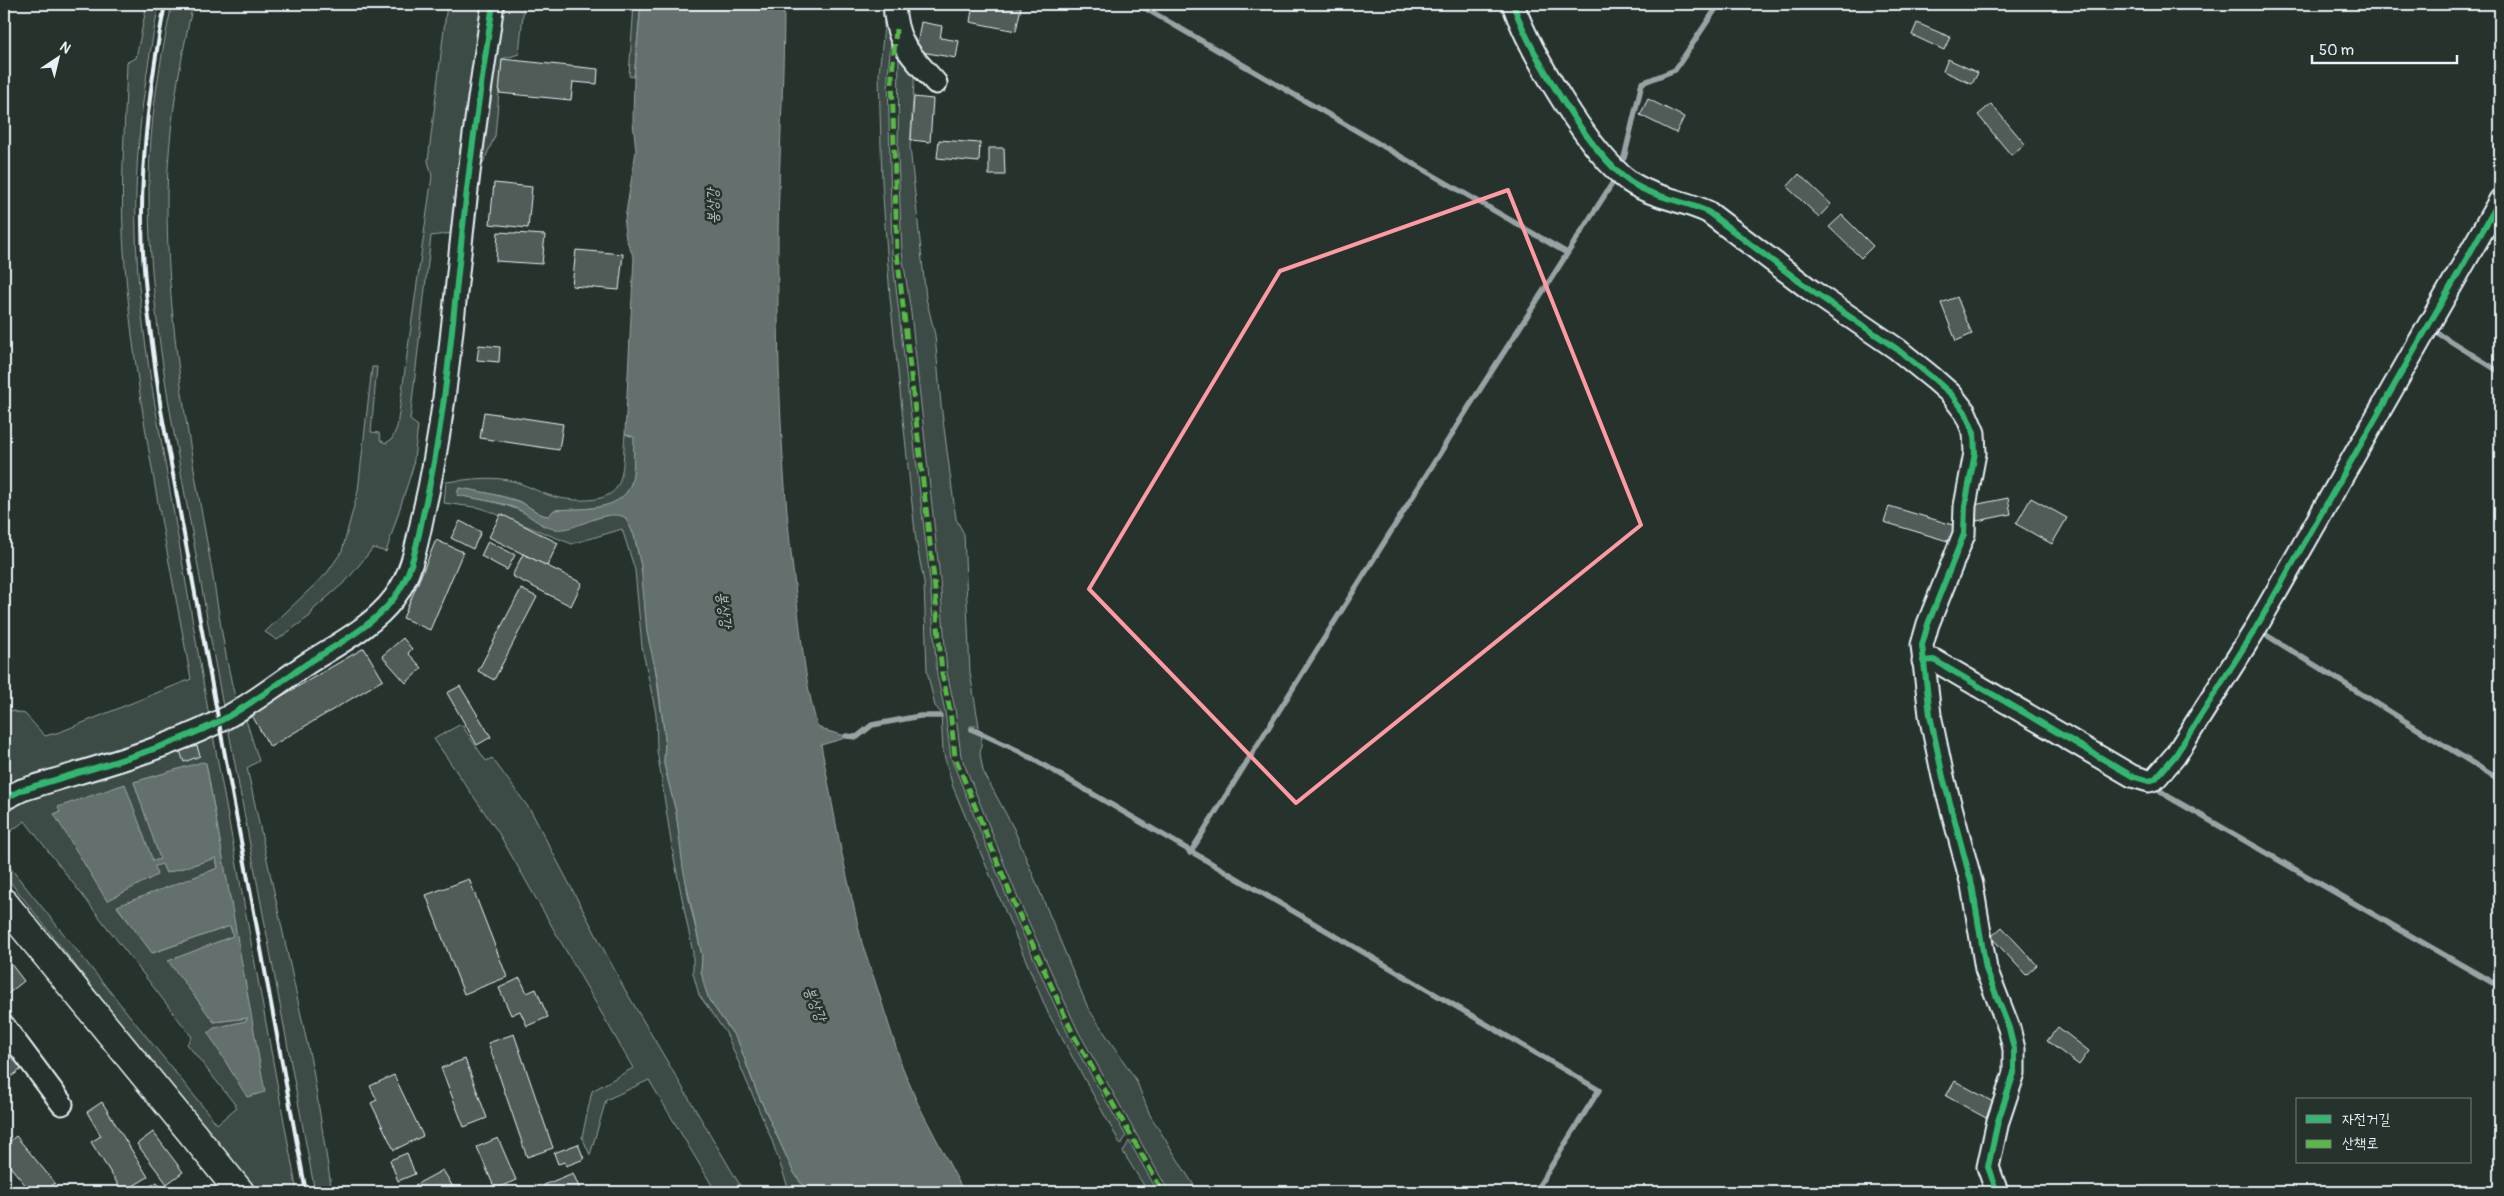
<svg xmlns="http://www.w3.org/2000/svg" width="2504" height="1196" font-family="Pangolin,'Poor Story',sans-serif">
<rect width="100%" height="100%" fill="#26332d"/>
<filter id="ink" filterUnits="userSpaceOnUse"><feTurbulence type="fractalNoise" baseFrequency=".02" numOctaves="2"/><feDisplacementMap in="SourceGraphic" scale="10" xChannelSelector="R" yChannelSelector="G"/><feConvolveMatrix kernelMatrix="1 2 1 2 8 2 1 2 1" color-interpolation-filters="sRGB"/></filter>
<g filter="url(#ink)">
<g fill="#3e4b47" stroke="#939ea0" fill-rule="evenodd">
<path d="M147 4H159C144 80 134 156 136 233 138 315 153 394 167 474 181 554 195 635 209 716L164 739 4 788V709L25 714 45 736 60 732 191 679C166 542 136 405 125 265 119 198 125 129 127 62L136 58Z"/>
<path d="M172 4H193C179 66 168 130 167 194 166 311 186 427 207 542 217 596 223 652 237 705L224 712C209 632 196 552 181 473 164 379 148 284 149 187 149 126 159 64 172 4Z"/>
<polygon points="447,4 484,4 452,233 431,236 410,420 418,426 413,467 386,552 373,548 347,580 314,609 310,616 277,640 265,632 327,573 342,551 358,491 372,367 377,367 371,432 379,433 381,441 386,443 392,439 397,427 432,176 428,161"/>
<polygon points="499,4 524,4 519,54 502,59 495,136 473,186"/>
<polygon points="634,4 641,4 634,77 629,76"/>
<polygon points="883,4 891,4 892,29 888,75 892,253 930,580 937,675 945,711 951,758 1010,905 1047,988 1069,1036 1126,1136 1121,1145 1048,1013 953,787 943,751 941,713 935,706 927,671 924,582 916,541 890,297 882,181 879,74 884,27"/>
<polygon points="899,43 915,68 910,147 926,298 935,335 941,405 956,519 964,534 970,673 979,726 970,726 970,731 982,736 980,754 983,771 1014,829 1088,1008 1136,1080 1150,1115 1198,1192 1169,1192 1078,1031 1019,901 961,756 955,709 947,673 940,579 911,313 902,252 898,157"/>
<path d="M625 434 635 437C633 450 635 473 631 484 621 513 579 508 554 510L549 516C538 516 529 505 518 501 499 495 479 491 459 488L457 495C487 501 520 504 543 526L577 524 615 513 625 517 634 535 641 566 665 739 664 764 676 812 688 895 702 956 701 971 709 1000 738 1041 756 1090 793 1171 807 1192H780L788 1187 771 1138 726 1033 699 995 693 973V953L672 848 657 750 656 714 642 647 635 570 622 529 572 544 481 508 444 503 446 482C465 480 489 476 508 480 524 483 539 493 555 497 572 501 607 504 617 487 625 473 623 450 625 434Z"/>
<polygon points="246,720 259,761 247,768 313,1070 332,1192 315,1192 228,727"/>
<polygon points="461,724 486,761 492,758 531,811 624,988 744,1192 716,1192 649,1080 606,1100 590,1155 582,1137 592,1091 633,1068 498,832 434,739"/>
<path d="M213 735 297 1192H257L159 1072 4 874V860L217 1124 237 1107 187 1044 192 1037 25 821 4 836V806ZM206 763 264 1092 215 1028 246 1021 248 1018 214 1022 169 961 233 936 230 926 153 953 117 907 218 868 216 858 166 873 162 864 154 866 54 814 60 812 153 862 161 859 134 782Z"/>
<polygon points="1129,1141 1158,1192 1148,1192 1123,1152"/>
</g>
<g fill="#636f6d" stroke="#98a3a5">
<path d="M641 4H784C784 81 779 158 778 235 777 353 780 469 795 586 801 632 804 680 817 725L824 730 846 736 842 739 821 745 841 850 862 943 874 978 902 1066 918 1104 964 1192H807L793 1171 756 1090 738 1041 709 1000 704 985 701 971 702 956 683 868 676 812 664 764 665 739 657 676 647 633 641 566 634 535 625 517C601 508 578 532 554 529 539 526 528 513 513 507 496 501 475 499 457 495L459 488C479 491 499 495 518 501 529 505 538 516 549 516L554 510C579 508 620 513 631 484 635 473 633 450 634 437L625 434 634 258 626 239 624 225 636 151 633 122 634 77Z"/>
<polygon points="202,762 206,763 265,1092 247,1097 208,1033 214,1028 246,1021 248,1018 214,1022 168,961 233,936 230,926 152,953 117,906 218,868 216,858 166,873 162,864 155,866 157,875 107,901 54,814 60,812 58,807 125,784 153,861 160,859 134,782"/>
</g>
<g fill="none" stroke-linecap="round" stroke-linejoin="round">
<g stroke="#98a3a5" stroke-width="5.5">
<polyline points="1138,4 1567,253"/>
<polyline points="1624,158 1642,83 1675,70 1719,4"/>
<polyline points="2436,332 2500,372"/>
<polyline points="2263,633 2500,780"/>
<polyline points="972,729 1021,752 1599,1090 1535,1192"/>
<polyline points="846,736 857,737 872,725 920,716 940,716"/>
<polyline points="2158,783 2158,789 2169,797 2500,987"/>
<polyline points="1190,853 1470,405 1617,176"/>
</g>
</g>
<g fill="#505c59" stroke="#e8f1f8">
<polygon points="973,4 1005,4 1021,7 1016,31 970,22"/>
<polygon points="921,22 942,26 940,38 959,41 956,58 916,51"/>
<polygon points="1917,23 1950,37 1944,50 1912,35"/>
<polygon points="502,59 598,69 597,84 573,82 571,100 499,93"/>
<polygon points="1948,59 1978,73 1972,84 1943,71"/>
<polygon points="914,97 933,99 930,142 911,140"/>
<polygon points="1648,99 1684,117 1676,133 1640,115"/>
<polygon points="1991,104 2025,144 2011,155 1978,115"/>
<polygon points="939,140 980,143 979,162 937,158"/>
<polygon points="989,148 1004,148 1005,175 989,175"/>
<polygon points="1799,174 1831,204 1819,217 1787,187"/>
<polygon points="494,183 532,187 528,228 490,224"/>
<polygon points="1842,215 1873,246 1861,258 1829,227"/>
<polygon points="498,232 545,235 542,264 496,261"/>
<polygon points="576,250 623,254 619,290 572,286"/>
<polygon points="1957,297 1972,334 1956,341 1941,303"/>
<polygon points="479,345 500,347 499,362 477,360"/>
<polygon points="484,412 563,424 559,450 480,438"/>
<polygon points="2008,498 2011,514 1977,521 1974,505"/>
<polygon points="2031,498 2067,518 2052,544 2016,524"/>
<polygon points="1889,506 1956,526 1951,542 1884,522"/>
<polygon points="501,514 558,543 547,566 489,537"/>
<polygon points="460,521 481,532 473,549 451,538"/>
<polygon points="436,540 463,552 430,630 403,618"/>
<polygon points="488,541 515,555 507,570 481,556"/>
<polygon points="523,554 582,583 571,606 512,576"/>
<polygon points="521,589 537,597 494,680 478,671"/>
<polygon points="403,638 412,649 408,653 422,668 406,683 382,656"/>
<polygon points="364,648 383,680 270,747 251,714"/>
<polygon points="460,686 491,737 477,745 447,693"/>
<polygon points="197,746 200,756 184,762 180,751"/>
<polygon points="469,879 507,977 464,994 426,895"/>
<polygon points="2002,927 2037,965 2026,975 1991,937"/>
<polygon points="4,955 24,981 4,997"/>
<polygon points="520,978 527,993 536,989 548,1017 527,1026 520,1011 511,1015 499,988"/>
<polygon points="2058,1027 2089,1051 2079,1065 2047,1041"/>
<polygon points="514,1034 553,1148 527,1157 488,1043"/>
<polygon points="6,1046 23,1068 4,1082 4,1048"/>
<polygon points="465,1059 487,1118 464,1127 441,1068"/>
<polygon points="394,1075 423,1136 394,1150 371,1103 377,1100 370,1086"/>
<polygon points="1955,1081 1995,1103 1986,1118 1946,1096"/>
<polygon points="102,1102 148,1177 123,1192 91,1142 101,1136 87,1112"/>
<polygon points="153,1132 183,1172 167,1184 137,1144"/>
<polygon points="16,1136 55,1183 44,1192 31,1192 4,1159 4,1146"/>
<polygon points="498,1138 516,1180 495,1189 477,1147"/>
<polygon points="578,1144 584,1159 566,1166 565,1162 558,1164 554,1153"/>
<polygon points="407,1153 415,1174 398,1181 390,1160"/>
<polygon points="443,1170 456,1192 419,1192 415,1185"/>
<polygon points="573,1173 581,1192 546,1192 544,1185"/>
<polygon points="157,1182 164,1192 140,1192"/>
<polygon points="517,1188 519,1192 508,1192"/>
</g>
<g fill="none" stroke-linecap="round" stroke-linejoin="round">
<g stroke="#e8f1f8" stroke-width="25">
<g id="street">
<path d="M894 4C896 44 910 54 936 83"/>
<path d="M1513 4C1530 52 1589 153 1630 182 1654 198 1683 200 1708 212L1812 291 1897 349 1934 379 1951 394 1965 412 1974 433 1975 453 1965 506 1964 534 1928 624 1922 645 1930 715 1943 777 1972 885 1986 969 2009 1028 2014 1049V1073L1998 1121 1988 1167 1997 1192"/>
<polyline points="1923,661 1934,660 2132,776 2149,781 2155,779 2175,756 2253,633 2500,200"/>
<path d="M4 799 22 790C88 769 156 753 218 722 250 706 278 683 308 663 338 644 373 626 394 598 412 575 417 543 423 515 447 414 453 311 465 208 472 140 483 72 493 4"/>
<polyline points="4,1026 62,1104"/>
</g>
</g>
<g stroke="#e8f1f8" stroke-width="31">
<polyline id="secondary" points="4,903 240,1192"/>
</g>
<use href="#street" stroke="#26332d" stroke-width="21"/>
<use href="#secondary" stroke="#26332d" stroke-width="28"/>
<path stroke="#e8f1f8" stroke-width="4" d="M165 4C151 77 141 151 142 225 143 287 153 349 161 410L306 1192"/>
<polyline stroke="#58b947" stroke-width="5" stroke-dasharray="10 5" stroke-linecap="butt" points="896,29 892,75 897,253 934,579 942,674 950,710 955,757 1014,903 1073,1034 1163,1192"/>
<g stroke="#26332d" stroke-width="9">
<g id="cycleway">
<path d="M1513 4C1530 52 1589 153 1630 182 1654 198 1683 200 1708 212L1812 291 1897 349 1934 379 1951 394 1965 412 1974 433 1975 453 1965 506 1964 534 1928 624 1922 645 1930 715 1943 777 1972 885 1986 969 2009 1028 2014 1049V1073L1998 1121 1988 1167 1997 1192"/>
<polyline points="1923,661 1934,660 2132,776 2149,781 2155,779 2175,756 2253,633 2500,200"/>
<path d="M4 799 22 790C88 769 156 753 218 722 250 706 278 683 308 663 338 644 373 626 394 598 412 575 417 543 423 515 447 414 453 311 465 208 472 140 483 72 493 4"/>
</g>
</g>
<use href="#cycleway" stroke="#33b770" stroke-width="6"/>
</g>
</g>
<path fill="none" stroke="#ff9aa2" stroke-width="4" stroke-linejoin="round" d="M1508 190 1641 525 1296 803 1089 589 1280 271Z"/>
<g text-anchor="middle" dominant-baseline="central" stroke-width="5" stroke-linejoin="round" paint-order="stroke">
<g font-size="15" font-style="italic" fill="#b3bdc0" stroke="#26332d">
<text transform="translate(713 206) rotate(-91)">봉상강</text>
<text transform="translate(724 610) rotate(83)">봉상강</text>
<text transform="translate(815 1004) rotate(69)">봉상강</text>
</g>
</g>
<rect width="2504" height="1196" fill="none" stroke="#26332d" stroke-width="20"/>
<rect x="10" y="10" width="2484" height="1176" fill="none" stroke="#e8f1f8" stroke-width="2" filter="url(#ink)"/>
<rect x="2296" y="1098" width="175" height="65" fill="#26332d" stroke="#747f7e"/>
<rect x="2306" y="1115" width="25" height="8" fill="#33b770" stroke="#747f7e"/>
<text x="2342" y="1124" font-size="15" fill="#e8f1f8">자전거길</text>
<rect x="2306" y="1140" width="25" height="8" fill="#58b947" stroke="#747f7e"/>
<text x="2342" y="1148" font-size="15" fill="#e8f1f8">산책로</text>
<g transform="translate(58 58) rotate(35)" stroke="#26332d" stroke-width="4" paint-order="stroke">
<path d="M0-4L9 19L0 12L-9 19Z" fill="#e8f1f8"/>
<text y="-8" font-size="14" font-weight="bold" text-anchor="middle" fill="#e8f1f8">N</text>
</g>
<path d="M2312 55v8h145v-8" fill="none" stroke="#e8f1f8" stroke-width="2.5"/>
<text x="2319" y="55" font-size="15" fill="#e8f1f8" stroke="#26332d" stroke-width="4" paint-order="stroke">50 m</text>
</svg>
